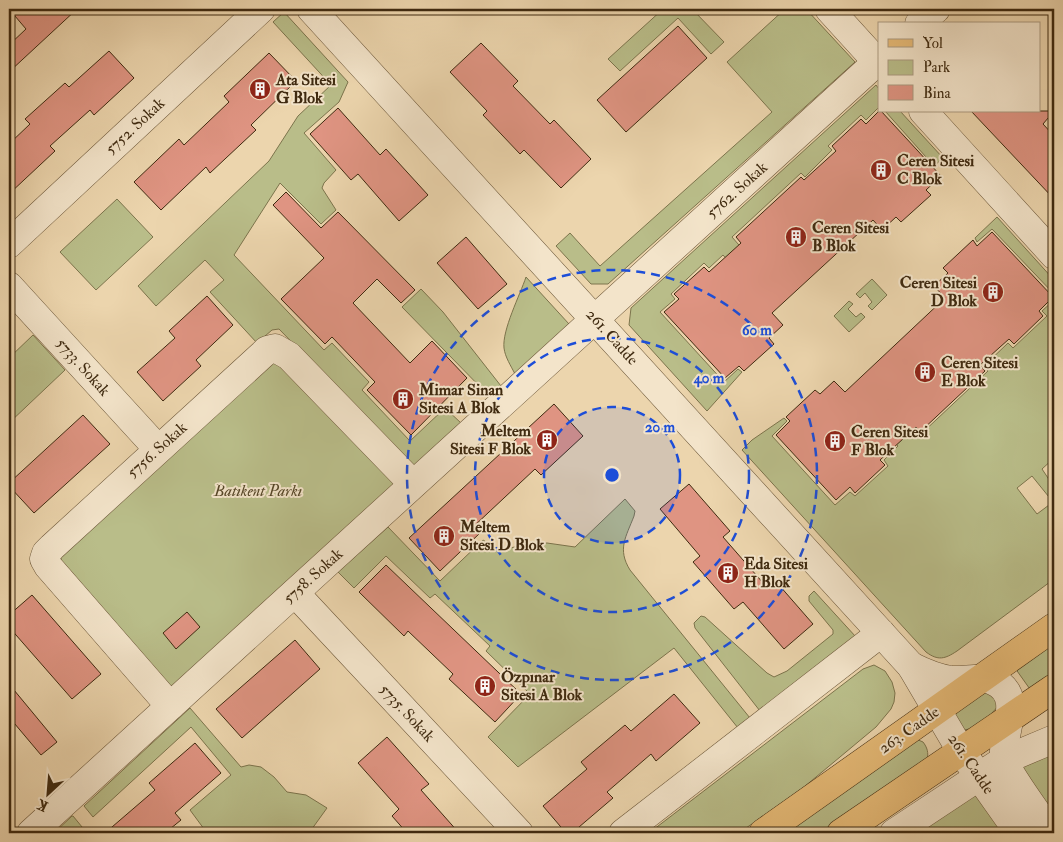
<svg xmlns="http://www.w3.org/2000/svg" width="1063" height="842" font-family="'IM FELL Double Pica',serif">
<rect width="100%" height="100%" fill="#ecd5ad"/>
<filter id="stains"><feTurbulence type="fractalNoise" baseFrequency=".004" numOctaves="4"/><feColorMatrix values="0 0 0 0 .2 0 0 0 0 .09 0 0 0 0 .02 0 0 0 .5 -.17"/></filter>
<radialGradient id="worn" r=".72"><stop offset=".6" stop-color="#630" stop-opacity="0"/><stop offset="1" stop-color="#630" stop-opacity=".3"/></radialGradient>
<g fill="#b9bd89" stroke="#7c744c" fill-rule="evenodd">
<polygon points="663,9 692,9 724,42 711,54 678,18 620,71 608,59"/>
<polygon points="785,9 806,9 855,62 608,284 591,284 556,246 570,233 600,266 772,112 727,62"/>
<polygon points="284,12 348,82 339,102 304,133 336,170 324,183 322,188 336,210 321,224 280,183 234,255 324,350 332,343 369,382 362,390 410,441 445,408 461,423 414,467 279,329 272,330 257,343 210,292 224,280 205,260 156,306 138,286 269,161 298,116 331,85 273,22"/>
<polygon points="876,85 879,89 879,107 866,120 861,115 828,146 832,150 805,177 801,173 732,237 745,252 732,265 723,255 709,268 704,263 671,294 675,299 660,312 724,382 738,369 742,372 707,411 629,325 631,308"/>
<polygon points="885,111 900,111 943,158 934,166"/>
<polygon points="117,199 153,237 96,290 60,252"/>
<polygon points="997,217 1054,280 1054,294 992,229 977,242 975,238"/>
<path d="M526 277 569 324 515 374C511 366 505 357 504 348 502 330 520 295 526 277Z"/>
<polygon points="872,279 887,295 872,310 868,306 872,302 865,293 860,298 856,294"/>
<polygon points="421,289 443,312 501,386 490,397 402,307"/>
<path d="M1054 300V458L1042 469 1054 487V579L957 651C945 659 938 661 926 652L742 450 752 440 784 418 787 421 772 436 835 505 850 492 855 496 888 466 884 460 898 446 889 436 906 421 920 435 988 371 984 366 1008 343 1013 348 1047 316 1042 311ZM1032 476 1053 502 1037 514 1017 488Z"/>
<polygon points="849,301 853,304 848,309 856,317 861,313 865,317 849,332 834,316"/>
<polygon points="33,335 65,370 9,423 9,358"/>
<polygon points="273,363 280,365 395,484 173,686 170,686 61,560 61,557"/>
<path d="M625 499 635 511 634 516C626 537 617 549 630 570L750 718 738 728 674 648 518 767 488 737 530 694 486 651 490 646 435 594 430 598 386 556 354 588 338 572 388 527 440 581 483 540 496 548 503 549 533 544 547 543 575 547Z"/>
<polygon points="814,591 856,637 760,711 695,628 694,623 701,616 705,617 767,673 774,677 787,671 833,634 833,630 809,601 809,596"/>
<polygon points="1054,641 1054,677 1032,692 1015,668"/>
<polygon points="874,665 885,671 892,682 895,693 894,702 891,709 876,727 804,787 739,833 649,833 863,669"/>
<path d="M989 691 999 705C991 715 977 729 964 730L955 715C964 705 976 697 989 691Z"/>
<polygon points="190,708 241,767 249,765 261,767 274,777 287,792 306,795 327,808 309,833 207,833 190,810 231,775 191,727 93,817 84,806"/>
<path d="M916 739 923 742C927 747 929 753 927 760L819 833H780Z"/>
<polygon points="1047,743 1054,756 1054,833 1016,754"/>
<polygon points="979,777 1019,833 894,833"/>
<polygon points="73,816 87,833 54,833 72,816"/>
</g>
<g fill="#df9482" stroke="#3f2a10">
<polygon points="9,9 77,9 9,72 9,45 26,29"/>
<polygon points="678,26 707,58 626,132 597,100"/>
<polygon points="481,43 518,81 513,86 550,124 554,120 591,159 561,188 524,150 520,154 483,115 487,111 450,72"/>
<polygon points="109,51 134,78 94,115 90,110 50,146 55,151 9,194 9,144 30,124 25,119 65,83 69,87"/>
<polygon points="269,53 296,81 251,125 256,130 210,173 206,167 161,210 134,182 179,139 184,145 229,102 224,96"/>
<polygon points="338,108 380,155 386,149 428,195 399,221 358,174 351,180 310,134"/>
<polygon points="879,111 881,111 941,176 926,190 931,195 901,222 896,217 882,230 873,220 772,313 783,325 769,338 774,344 744,371 739,366 725,378 664,312 679,299 674,294 704,267 709,272 741,243 736,237 801,177 804,180 836,151 832,146 861,119 866,124"/>
<polygon points="971,111 1054,111 1043,124 1054,136 1054,199"/>
<polygon points="286,192 321,228 338,212 415,290 401,303 377,279 353,303 410,363 432,341 467,378 411,435 367,390 375,382 332,337 325,344 281,299 324,258 273,205"/>
<polygon points="992,232 1053,297 1039,311 1043,316 1014,344 1009,339 980,365 985,371 920,432 916,427 880,460 885,465 855,493 850,487 836,500 776,435 790,421 786,417 815,390 820,394 834,381 845,392 945,298 934,286 948,273 943,268 973,240 977,246"/>
<polygon points="466,237 507,284 478,309 437,263"/>
<polygon points="207,296 233,325 196,360 201,366 163,401 137,372 175,338 169,331"/>
<polygon points="554,404 583,436 541,475 535,469 473,527 480,533 440,571 409,538"/>
<polygon points="83,415 110,444 34,513 9,486 9,483"/>
<polygon points="689,484 730,531 723,537 764,584 772,577 813,624 784,649 743,602 734,609 693,562 700,556 660,509"/>
<polygon points="386,565 521,694 495,722 449,679 453,674 408,631 404,636 359,592"/>
<polygon points="32,595 101,674 72,699 9,627 9,615"/>
<polygon points="187,612 200,627 176,649 163,633"/>
<polygon points="295,640 320,669 242,738 216,709"/>
<polygon points="9,684 57,742 41,755 9,717"/>
<polygon points="674,694 700,723 656,761 651,754 607,792 613,798 572,833 566,833 543,806 587,769 581,762 625,725 631,731"/>
<polygon points="387,737 429,784 421,790 459,833 407,833 392,816 399,809 358,763"/>
<polygon points="195,743 221,773 175,813 181,820 165,833 105,833 155,790 149,783"/>
</g>
<g fill="none" stroke-linecap="round" stroke-linejoin="round">
<g stroke="#6a5537" stroke-width="29">
<g id="minor">
<polyline points="311,9 911,666"/>
<polyline points="829,9 879,64"/>
<polyline points="919,24 936,9"/>
<polyline points="923,111 1054,255"/>
<polyline points="9,244 261,9"/>
<polyline points="9,286 158,449"/>
<polyline points="295,593 519,833"/>
<polyline points="170,706 48,566 44,559 46,553 52,547 263,354 267,350 275,348 289,356 413,484"/>
<polyline points="31,833 879,60"/>
<polyline points="623,833 881,633"/>
<polyline points="894,833 1004,760 1054,739"/>
<path d="M1019 833 961 751 911 666C925 673 936 678 951 680 965 681 981 676 993 681 1026 695 1001 734 1004 758 1006 772 1042 819 1051 833"/>
</g>
</g>
<g stroke="#3f2a10" stroke-width="29">
<g id="major">
<polyline points="763,833 1054,627"/>
<polyline points="841,833 1054,688"/>
</g>
</g>
<use href="#minor" stroke="#f3e4ca" stroke-width="28"/>
<use href="#major" stroke="#e6ba76" stroke-width="28"/>
</g>
<circle cx="612" cy="475" r="68" fill="#1d4ed8" fill-opacity=".12"/>
<g fill="none" stroke="#1d4ed8" stroke-width="2.5" stroke-dasharray="9 6">
<circle cx="612" cy="475" r="68"/>
<circle cx="612" cy="475" r="137"/>
<circle cx="612" cy="475" r="205"/>
</g>
<defs>
<g id="building-disc" transform="scale(1.125)"><circle r="9.5" fill="#8f2418" stroke="#f3e4ca"/><path d="M-4-6H4V6H1V3H-1V6H-4ZM-2.5-4.3h1.7v1.8h-1.7ZM.8-4.3h1.7v1.8H.8ZM-2.5-1h1.7V.8h-1.7ZM.8-1h1.7V.8H.8Z" fill="#fff"/></g>
</defs>
<g fill-rule="evenodd">
<use href="#building-disc" x="260" y="89"/>
<use href="#building-disc" x="881" y="170"/>
<use href="#building-disc" x="796" y="237"/>
<use href="#building-disc" x="993" y="292"/>
<use href="#building-disc" x="925" y="372"/>
<use href="#building-disc" x="403" y="399"/>
<use href="#building-disc" x="547" y="440"/>
<use href="#building-disc" x="835" y="441"/>
<use href="#building-disc" x="444" y="536"/>
<use href="#building-disc" x="728" y="573"/>
<use href="#building-disc" x="485" y="686"/>
</g>
<g text-anchor="middle" dominant-baseline="central" stroke-width="4" stroke-linejoin="round" paint-order="stroke">
<g font-size="16" font-weight="bold" fill="#3f2a10" stroke="#f3e4ca" text-anchor="start">
<text x="276" y="80">Ata Sitesi<tspan x="276" dy="18">G Blok</tspan></text>
<text x="897" y="161">Ceren Sitesi<tspan x="897" dy="18">C Blok</tspan></text>
<text x="812" y="228">Ceren Sitesi<tspan x="812" dy="18">B Blok</tspan></text>
<text x="977" y="283" text-anchor="end">Ceren Sitesi<tspan x="977" dy="18">D Blok</tspan></text>
<text x="941" y="363">Ceren Sitesi<tspan x="941" dy="18">E Blok</tspan></text>
<text x="419" y="390">Mimar Sinan<tspan x="419" dy="18">Sitesi A Blok</tspan></text>
<text x="531" y="431" text-anchor="end">Meltem<tspan x="531" dy="18">Sitesi F Blok</tspan></text>
<text x="851" y="432">Ceren Sitesi<tspan x="851" dy="18">F Blok</tspan></text>
<text x="460" y="527">Meltem<tspan x="460" dy="18">Sitesi D Blok</tspan></text>
<text x="744" y="564">Eda Sitesi<tspan x="744" dy="18">H Blok</tspan></text>
<text x="501" y="677">Özpınar<tspan x="501" dy="18">Sitesi A Blok</tspan></text>
</g>
<g font-size="16" fill="#3f2a10" stroke="#f3e4ca">
<text transform="translate(135 126) rotate(-43)">5752. Sokak</text>
<text transform="translate(737 190) rotate(-42)">5762. Sokak</text>
<text transform="translate(612 337) rotate(48)">261. Cadde</text>
<text transform="translate(83 367) rotate(48)">5733. Sokak</text>
<text transform="translate(157 450) rotate(-42)">5756. Sokak</text>
<text transform="translate(313 576) rotate(-42)">5758. Sokak</text>
<text transform="translate(407 713) rotate(47)">5735. Sokak</text>
<text transform="translate(909 730) rotate(-35)">263. Cadde</text>
<text transform="translate(971 764) rotate(56)">261. Cadde</text>
</g>
<g font-size="16" font-style="italic" fill="#574728" stroke="#f3e4ca">
<text x="258" y="491">Batıkent Parkı</text>
</g>
</g>
<circle cx="612" cy="475" r="8" fill="#1d4ed8" stroke="#f3e4ca" stroke-width="2.5"/>
<g font-size="15" text-anchor="middle" font-weight="bold" fill="#1d4ed8" stroke="#f3e4ca" stroke-width="4" stroke-linejoin="round" paint-order="stroke">
<text x="757" y="335">60 m</text>
<text x="709" y="383">40 m</text>
<text x="660" y="432">20 m</text>
</g>
<rect width="1063" height="842" fill="none" stroke="#ecd5ad" stroke-width="30"/>
<rect x="10" y="10" width="1043" height="822" fill="none" stroke="#3f2a10" stroke-width="2.5"/>
<rect x="15" y="15" width="1033" height="812" fill="none" stroke="#3f2a10"/>
<rect x="878" y="22" width="162" height="90" fill="#f3e4ca" stroke="#ab9a80"/>
<rect x="888" y="39" width="25" height="8" fill="#e6ba76" stroke="#ab9a80"/>
<text x="923" y="48" font-size="15" fill="#3f2a10">Yol</text>
<rect x="888" y="60" width="25" height="15" fill="#b9bd89" stroke="#ab9a80"/>
<text x="923" y="72" font-size="15" fill="#3f2a10">Park</text>
<rect x="888" y="85" width="25" height="15" fill="#df9482" stroke="#ab9a80"/>
<text x="923" y="98" font-size="15" fill="#3f2a10">Bina</text>
<g transform="translate(48 794) rotate(206)" stroke="#f3e4ca" stroke-width="4" paint-order="stroke">
<path d="M0-4L9 19L0 12L-9 19Z" fill="#3f2a10"/>
<text y="-8" font-size="14" font-weight="bold" text-anchor="middle" fill="#3f2a10">K</text>
</g>
<rect width="100%" height="100%" filter="url(#stains)"/>
<rect width="100%" height="100%" fill="url(#worn)"/>
</svg>
